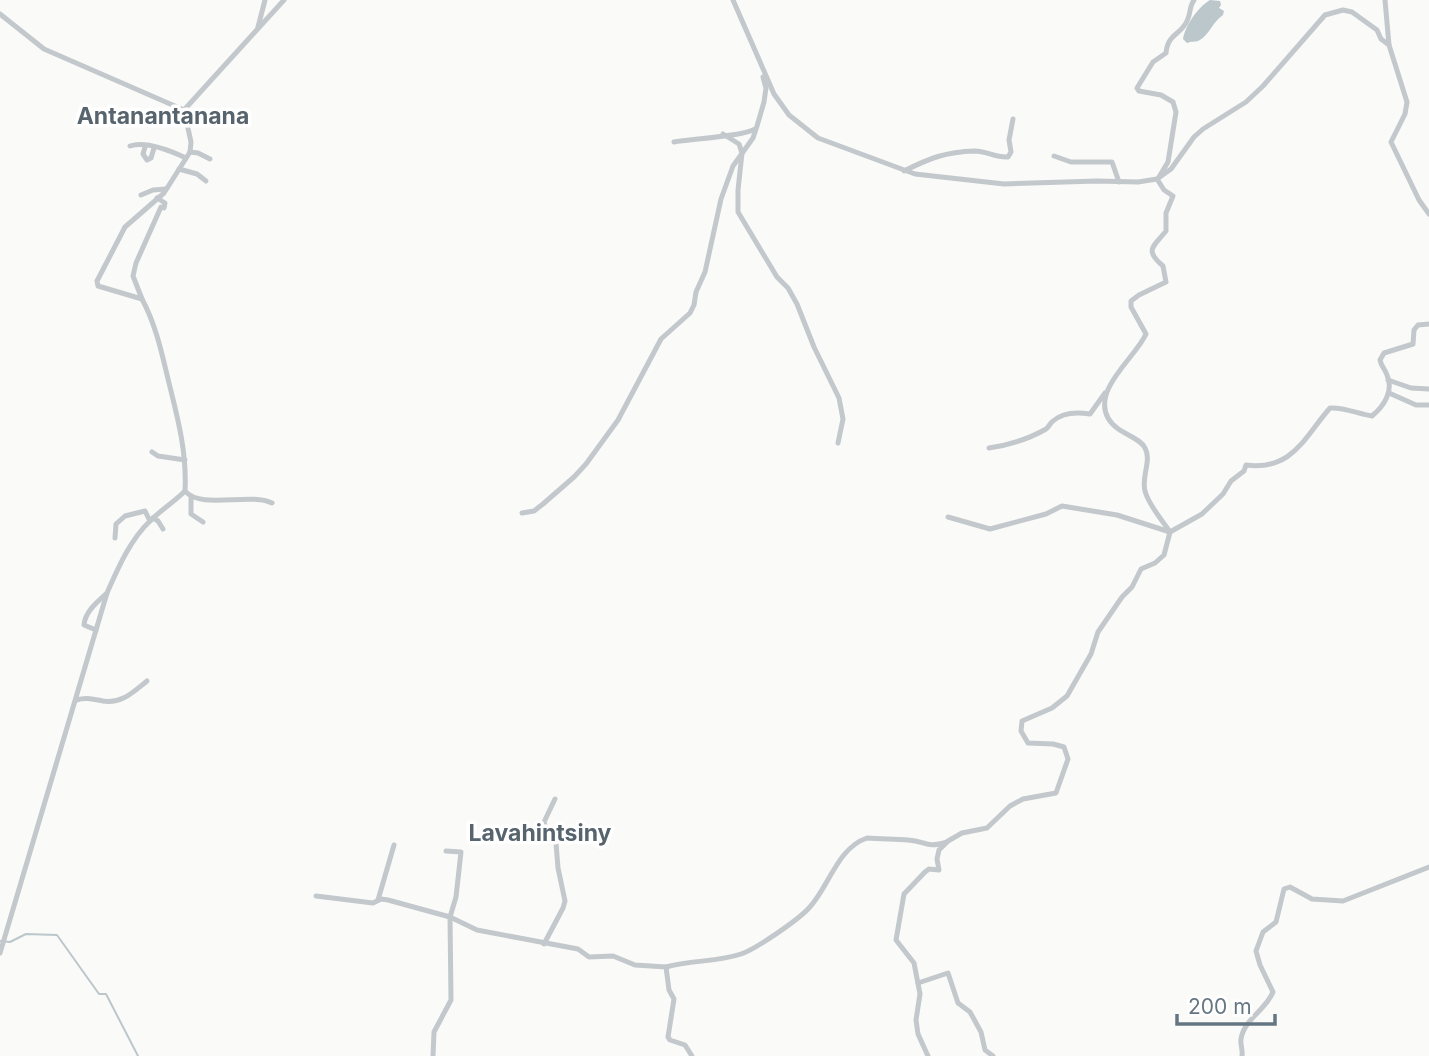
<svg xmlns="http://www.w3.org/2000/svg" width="1429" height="1056" font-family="Inter,sans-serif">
<rect width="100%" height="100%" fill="#fafaf8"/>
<path fill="#bbc7cb" d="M1210 0 1220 1 1221 5 1219 8 1224 11 1223 15C1213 21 1209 36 1198 41 1195 42 1191 41 1187 43L1183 39C1185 26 1198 7 1210 0Z"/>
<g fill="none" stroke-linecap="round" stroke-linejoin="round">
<polyline stroke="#bbc7cb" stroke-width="2" points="0,941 10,942 26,934 57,935 99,994 106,994 138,1056"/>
<g stroke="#c3c8cc" stroke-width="5">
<polyline points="733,0 774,94 789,115 818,138 915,174 1004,184 1097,181 1138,182 1157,179 1171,169 1194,137 1203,129 1246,102 1263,86 1325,15 1343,10 1352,12 1377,30 1381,39 1389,45 1407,102 1405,114 1391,142 1419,200 1429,214"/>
<polyline points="1385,0 1389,45"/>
<polyline points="0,14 44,49 184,110"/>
<polyline points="258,27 265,0"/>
<polyline points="184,110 284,0"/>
<polyline points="723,134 739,144 742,153 738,190 738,212 777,277 788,288 797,304 814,347 839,398 843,419 838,443"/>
<path d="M674 142C691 139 745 136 755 129"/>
<path d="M130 146C145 141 171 151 186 158"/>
<polyline points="145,147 143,154 147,160 151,158 154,148"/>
<polyline points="190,152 198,153 210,159"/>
<polyline points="1054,156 1071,162 1112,162 1119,182"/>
<polyline points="179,169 197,174 206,181"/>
<path d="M904 171C930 158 945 152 975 151 986 151 996 158 1008 157L1011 152 1009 140 1013 119"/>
<path d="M1159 177 1168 162 1176 112 1173 102 1161 95 1139 91 1137 88 1153 62 1166 53C1168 33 1180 36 1187 21 1191 13 1189 7 1194 0"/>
<polyline points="141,195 153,190 166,189"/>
<polyline points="142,299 133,276 136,263 161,207 164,208 165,203 157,198"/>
<polyline points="1388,380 1411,388 1429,389"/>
<polyline points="1389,393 1416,405 1429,405"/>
<path d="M989 448C1008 445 1029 439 1046 429 1049 427 1050 423 1053 421 1063 412 1078 412 1090 414L1105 393"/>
<polyline points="152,452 158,456 185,460"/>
<path d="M185 491C201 510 250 492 272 503"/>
<polyline points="191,497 191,514 203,522"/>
<polyline points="522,513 534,511 543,504 574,477 586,464 618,420 661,339 690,313 694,305 696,292 705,272 721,199 733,166 753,138 757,126 764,102 766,88 763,77"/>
<path d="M948 517 990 529 1046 514 1062 506 1117 515 1170 532 1202 514 1223 494 1231 481 1244 471 1246 465C1293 471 1305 436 1330 408 1344 407 1358 414 1372 416 1384 406 1394 391 1387 375 1385 369 1381 366 1380 360L1384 353 1413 344 1414 330 1418 325 1429 324"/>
<polyline points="153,518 158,521 163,529"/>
<polyline points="115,538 116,524 125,516 145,511 150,521"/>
<path d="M96 630 84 625C85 612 97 602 107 593"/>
<path d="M76 700C87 697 92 699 103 701 122 704 133 692 147 681"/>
<polyline points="316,896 373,903 381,899 388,900 450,917 477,930 578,949 589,957 613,956 635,965 666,967 669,990 674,999 668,1037 670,1040 685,1045 692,1056"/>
<polyline points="378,900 394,845"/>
<polyline points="544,944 563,908 565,901 558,868 556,843 547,831 544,822 555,799"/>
<path d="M0 953 107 593C118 568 130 540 150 521 161 510 174 502 185 491 187 453 178 419 169 383 162 354 156 325 142 299L98 286 97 281 125 227 164 193 190 152 191 142 184 110"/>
<path d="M666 967C691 960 718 962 741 954 756 949 798 920 809 908 829 887 837 848 867 838 881 839 894 839 908 840 927 841 925 849 947 842"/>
<polyline points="918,983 948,973 958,1003 970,1012 981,1032 985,1050 993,1056"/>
<polyline points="433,1056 434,1032 451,1000 450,917 456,897 461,852 446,851"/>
<path d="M928 1056 918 1034 916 1020 920 994 914 963 896 940 904 894 925 872 929 869 939 870 937 859 939 850 948 841 962 833 987 828 1010 806 1023 799 1056 793 1068 759 1064 747 1053 744 1028 743 1021 731 1022 721 1052 708 1067 696 1091 654 1098 632 1122 597 1132 587 1141 569 1155 563 1164 555 1170 532C1162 520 1148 504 1145 491 1141 477 1152 460 1145 448 1139 436 1117 434 1108 418 1092 389 1136 357 1146 334L1131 307V301L1139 295 1166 282 1163 266C1144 250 1153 247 1166 231V213L1173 196 1164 190 1157 179"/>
<path d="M1242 1056C1243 1050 1240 1044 1241 1039 1244 1019 1266 1010 1273 992L1260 965 1256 951 1263 932 1276 922 1284 889 1290 887 1312 899 1343 901 1429 867"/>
</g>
</g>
<g text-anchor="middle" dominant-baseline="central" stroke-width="7" stroke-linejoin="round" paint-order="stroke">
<g font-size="23" font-weight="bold" fill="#57646e" stroke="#fff">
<text x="163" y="116">Antanantanana</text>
<text x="540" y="833">Lavahintsiny</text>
</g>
</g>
<path d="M1177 1014v10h98v-10" fill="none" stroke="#657683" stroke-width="3.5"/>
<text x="1188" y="1014" font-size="21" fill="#657683" stroke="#ffffff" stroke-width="5" paint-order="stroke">200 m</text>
</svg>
